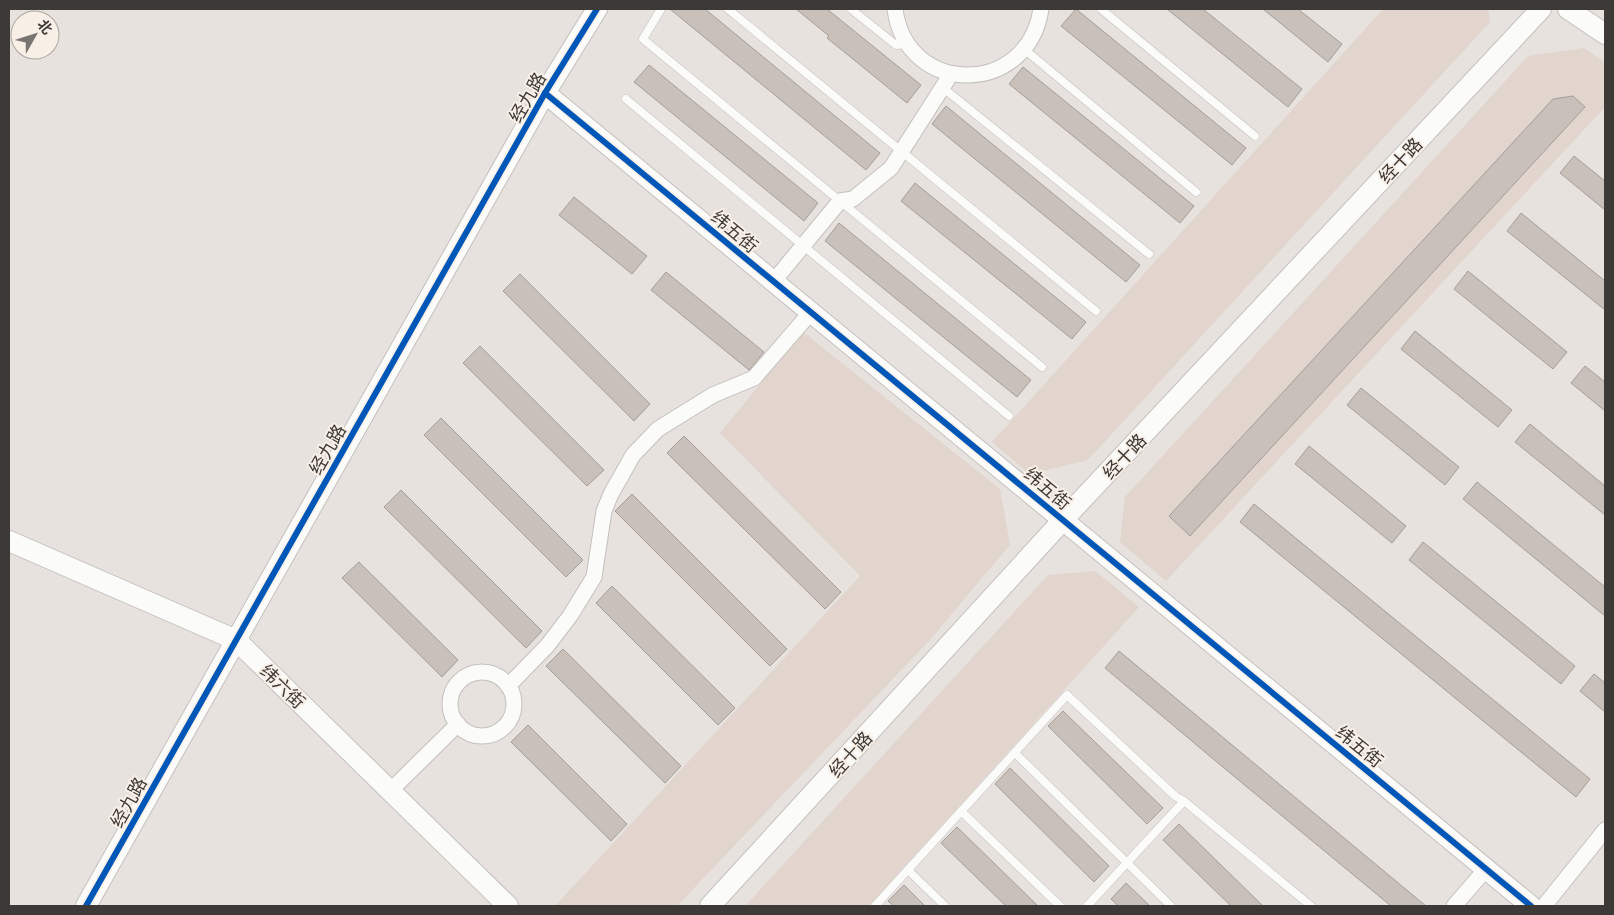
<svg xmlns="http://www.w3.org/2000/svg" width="1614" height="915" font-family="'Open Sans','Noto Sans SC',sans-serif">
<rect width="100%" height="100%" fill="#e7e2de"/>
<g fill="#e1d5ce">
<polygon points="1383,9 1488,9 1490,22 1088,460 1030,474 992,442"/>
<polygon points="1584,48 1605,63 1605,107 1166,581 1120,542 1125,497 1528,56"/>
<polygon points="803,332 1000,489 1010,545 928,642 677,906 555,906 860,576 720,433"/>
<polygon points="1095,571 1139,607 869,906 745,906 1048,575"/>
</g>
<g fill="#c9c0ba" stroke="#a29e9b">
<polygon points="670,9 705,9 880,153 866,170"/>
<polygon points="796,9 827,9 921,85 907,103 827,38 829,36"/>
<polygon points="1076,9 1246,148 1232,165 1061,26"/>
<polygon points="1167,9 1203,9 1302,89 1288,107"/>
<polygon points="1263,9 1298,9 1342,44 1328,62"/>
<polygon points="649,65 818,203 804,221 634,82"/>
<polygon points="1023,67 1194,206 1180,223 1009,84"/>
<polygon points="1573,96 1585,107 1190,536 1169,516 1553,99"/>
<polygon points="946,106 1140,265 1126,282 932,124"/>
<polygon points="1574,156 1605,181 1605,210 1560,173"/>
<polygon points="915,183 1086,322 1072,339 901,201"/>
<polygon points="574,197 647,256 632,274 559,215"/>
<polygon points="1521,213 1605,281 1605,310 1507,231"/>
<polygon points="839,223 1031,380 1017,397 825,241"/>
<polygon points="1468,271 1567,352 1553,369 1454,289"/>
<polygon points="666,272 764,352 749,370 651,290"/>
<polygon points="520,274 650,404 634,421 503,291"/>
<polygon points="1415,331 1512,410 1498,427 1401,349"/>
<polygon points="480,346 604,470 587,486 463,363"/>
<polygon points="1585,366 1605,382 1605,411 1571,383"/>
<polygon points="1361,388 1459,467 1445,485 1347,405"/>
<polygon points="441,418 583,560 566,577 424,435"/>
<polygon points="1530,424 1605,486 1605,515 1515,442"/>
<polygon points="684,436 841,592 825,609 667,453"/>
<polygon points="1309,446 1406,526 1392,543 1295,464"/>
<polygon points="1477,482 1605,587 1605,616 1463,499"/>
<polygon points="401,490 542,631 526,648 384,507"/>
<polygon points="632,494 787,649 770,666 615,511"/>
<polygon points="1254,504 1590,779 1576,797 1240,522"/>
<polygon points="1423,542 1575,666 1561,684 1409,560"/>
<polygon points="359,562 458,660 442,677 342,578"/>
<polygon points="612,586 735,708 718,725 596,603"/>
<polygon points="563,649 681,766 665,783 546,666"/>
<polygon points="1119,651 1320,818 1426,906 1391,906 1218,763 1105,668"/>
<polygon points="1594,674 1605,683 1605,712 1580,691"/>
<polygon points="1063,711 1163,808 1147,824 1048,726"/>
<polygon points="528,725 627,824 611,841 511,742"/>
<polygon points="1010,768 1109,866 1094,882 995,784"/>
<polygon points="1179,824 1263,906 1231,906 1163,840"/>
<polygon points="957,827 1038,906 1006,906 941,843"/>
<polygon points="1126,883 1150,906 1118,906 1111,899"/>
<polygon points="904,885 925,906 894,906 888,901"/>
</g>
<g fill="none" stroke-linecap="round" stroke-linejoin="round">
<g stroke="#c4c0bd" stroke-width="9">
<g id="lane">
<polyline points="661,9 643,39 1042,367"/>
<polyline points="728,9 1096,311"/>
<polyline points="851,9 896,45 908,44"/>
<polyline points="1101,9 1255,136"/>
<polyline points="1024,49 1196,192"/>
<polyline points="942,87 1149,254"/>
<polyline points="626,99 1009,416"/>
<polyline points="1015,753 1171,906"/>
<polyline points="961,811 1060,906"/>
<polyline points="908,870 945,906"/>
<polyline points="875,906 1067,695 1175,796 1184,801 1311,906"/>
<polyline points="1087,906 1184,801"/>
</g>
</g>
<g stroke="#c4c0bd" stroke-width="17">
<g id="street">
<path d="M895 9C906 97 1028 97 1041 9"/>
<polyline points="773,282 840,201 853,199 891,168 951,74"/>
<circle cx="482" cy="704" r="32"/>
<polyline points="508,686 547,646 570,616 594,577 604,511 611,494 633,455 658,429 713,395 754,378 811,312"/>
<polyline points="390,791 458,724"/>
<polyline points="1454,906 1486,869"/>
<polyline points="1544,906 1605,830"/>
</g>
</g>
<g stroke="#c4c0bd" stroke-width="22">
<g id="secondary">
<polyline points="1568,9 1605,34"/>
<polyline points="545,93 1531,906"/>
<polyline points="9,541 236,640 508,906"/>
<polyline points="86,906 545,93 597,9"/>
<polyline points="710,906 1063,520 1541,9"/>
</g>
</g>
<use href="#lane" stroke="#fbfbfa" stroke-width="8"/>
<use href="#street" stroke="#fbfbfa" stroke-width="15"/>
<use href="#secondary" stroke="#fbfbfa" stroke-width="20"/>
<g stroke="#f8efe7" stroke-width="9">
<g id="cycleway">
<polyline points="545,93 1531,906"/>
<polyline points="86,906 545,93 597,9"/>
</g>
</g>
<use href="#cycleway" stroke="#0057b8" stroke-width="6"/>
</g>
<g text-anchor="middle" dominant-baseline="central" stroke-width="4" stroke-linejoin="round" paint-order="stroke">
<g font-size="18" fill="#3c3936" stroke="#f8efe7">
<text transform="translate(527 97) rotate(-60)">经九路</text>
<text transform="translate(1400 160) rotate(-47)">经十路</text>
<text transform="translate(735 231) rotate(40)">纬五街</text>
<text transform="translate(327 449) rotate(-60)">经九路</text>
<text transform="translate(1124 456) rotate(-47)">经十路</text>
<text transform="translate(1048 488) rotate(40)">纬五街</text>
<text transform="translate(283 686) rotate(44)">纬六街</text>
<text transform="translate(1360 746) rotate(39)">纬五街</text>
<text transform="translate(850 754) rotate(-48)">经十路</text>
<text transform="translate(128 802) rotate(-61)">经九路</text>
</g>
</g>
<rect width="1614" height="915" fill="none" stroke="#3c3936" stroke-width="20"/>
<g transform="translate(35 35) rotate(51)"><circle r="24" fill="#f8efe7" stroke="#ada6a0"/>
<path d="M0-4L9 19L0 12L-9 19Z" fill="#787471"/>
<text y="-8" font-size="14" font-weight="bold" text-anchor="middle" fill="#3c3936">北</text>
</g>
</svg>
